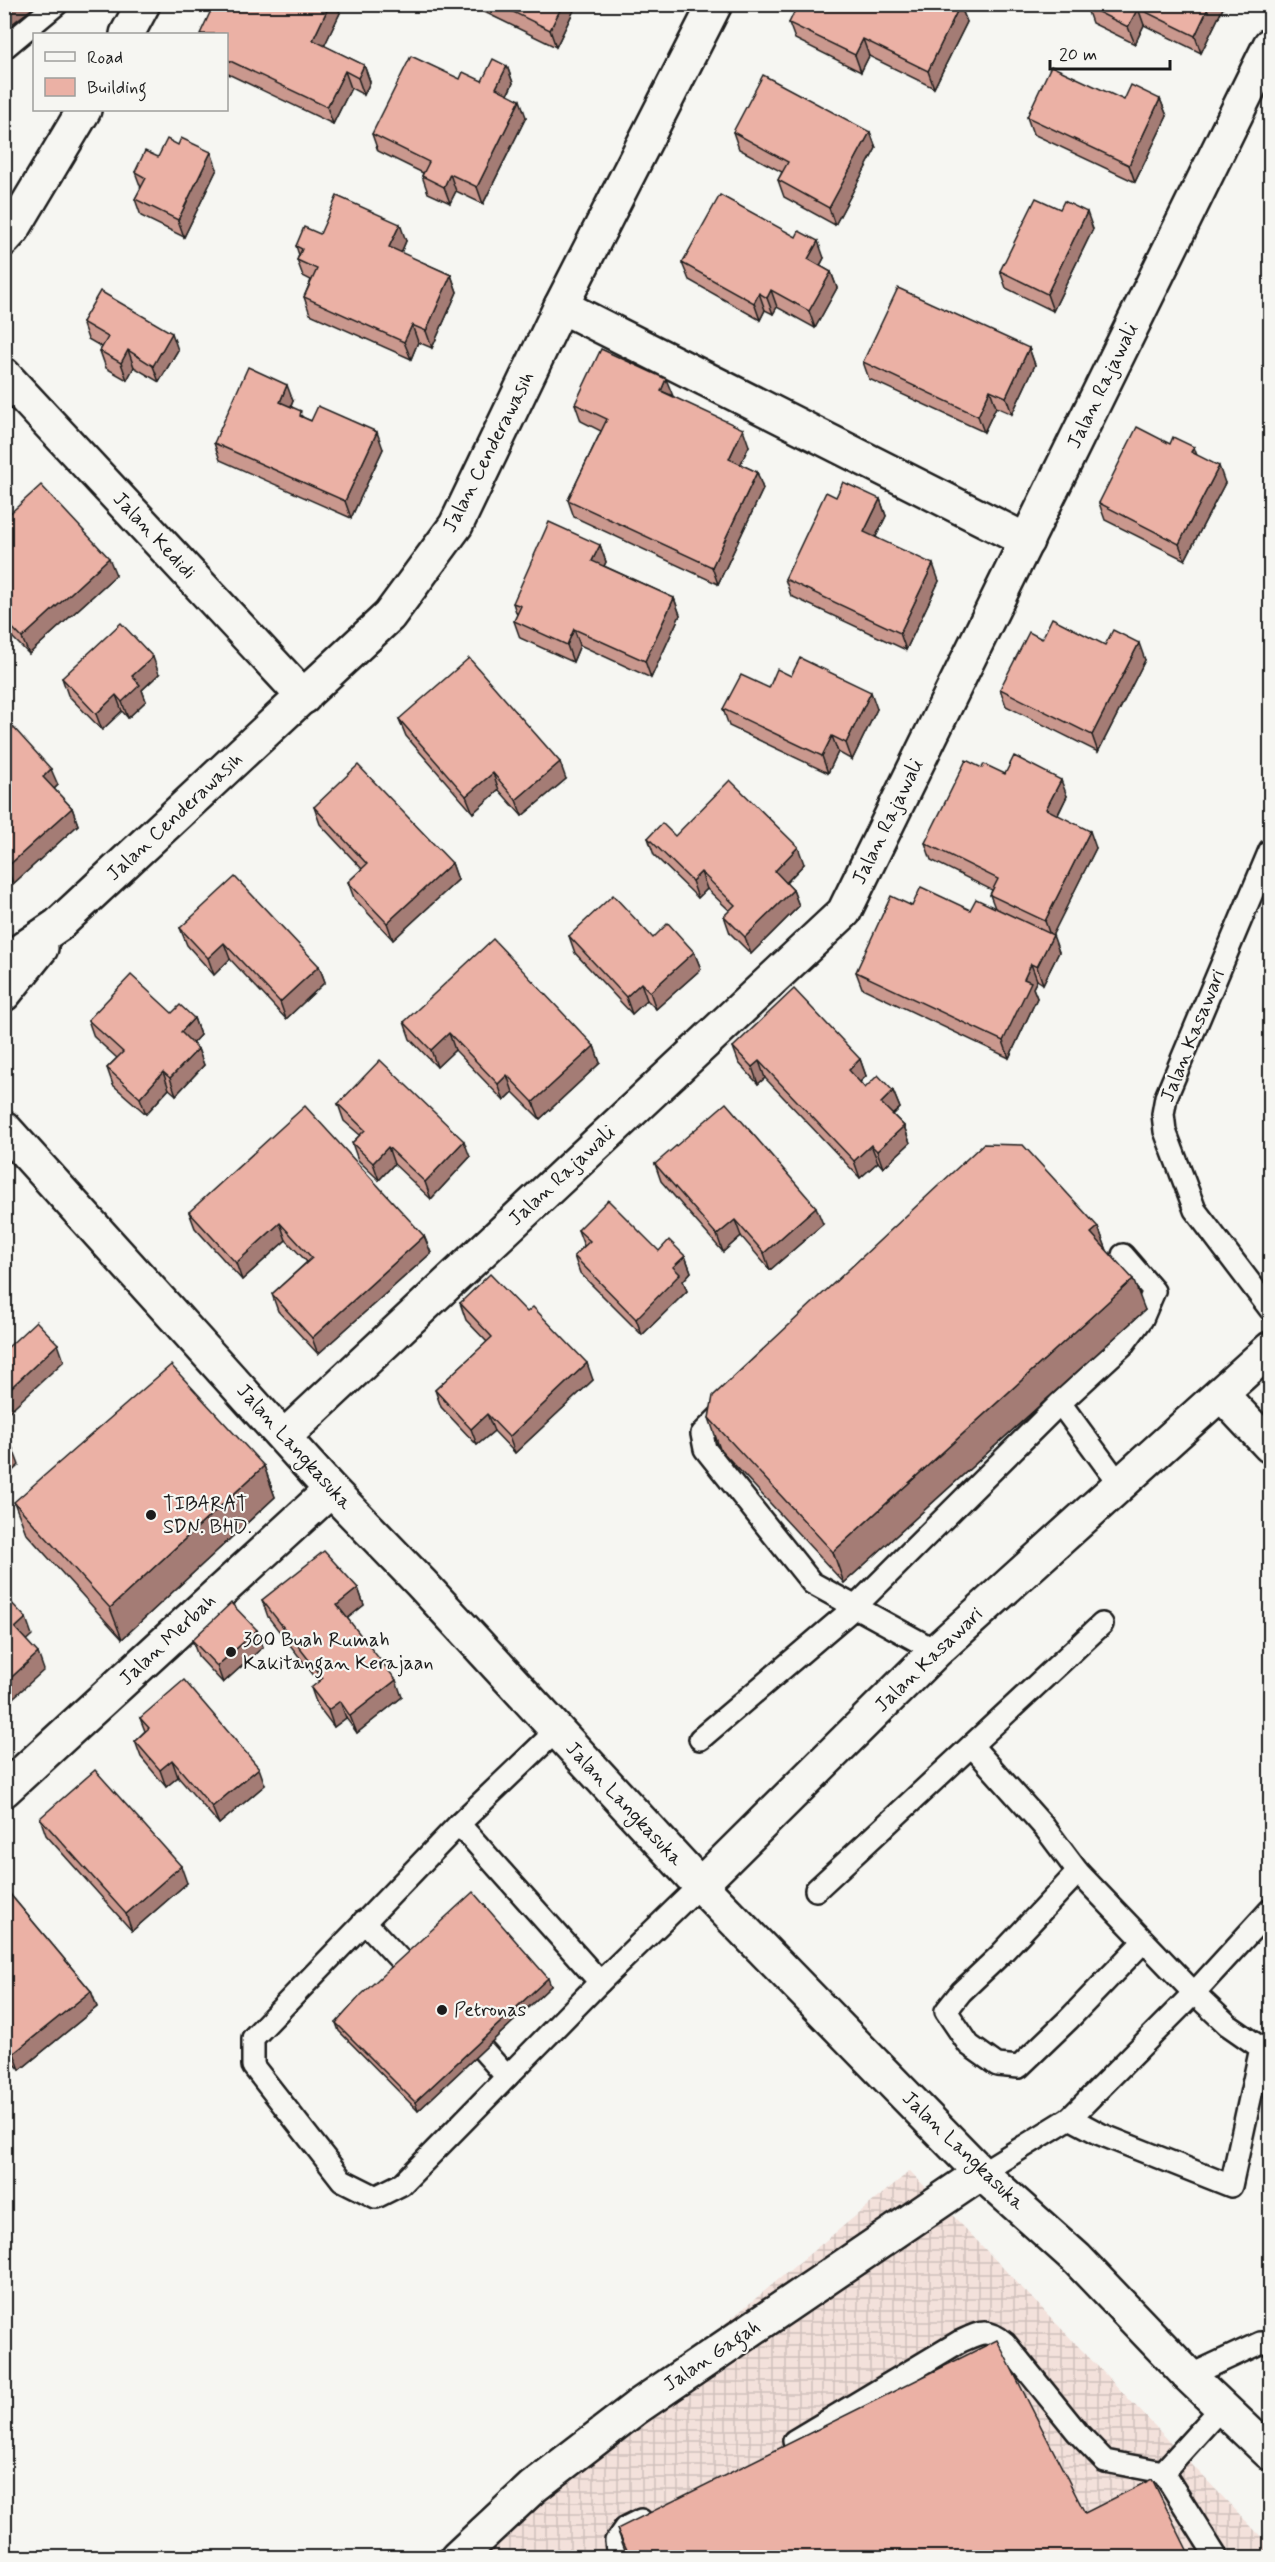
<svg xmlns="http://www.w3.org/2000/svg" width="1275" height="2562" font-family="Mynerve,sans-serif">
<defs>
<pattern id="industrial-grid" width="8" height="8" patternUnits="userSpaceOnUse" patternTransform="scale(1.5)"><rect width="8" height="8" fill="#f3e1db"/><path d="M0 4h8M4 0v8" fill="none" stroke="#d0c0bb"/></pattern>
</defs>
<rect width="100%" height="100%" fill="#f6f6f2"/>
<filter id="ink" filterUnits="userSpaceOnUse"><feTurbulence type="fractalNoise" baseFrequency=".0167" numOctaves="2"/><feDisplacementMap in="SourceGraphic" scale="12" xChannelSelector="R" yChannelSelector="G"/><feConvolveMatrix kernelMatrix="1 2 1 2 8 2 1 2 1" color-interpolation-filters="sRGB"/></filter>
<g filter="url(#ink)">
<polygon fill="url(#industrial-grid)" points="910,2171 1270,2546 1270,2558 441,2558"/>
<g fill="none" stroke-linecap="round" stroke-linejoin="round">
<g stroke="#1c1c1c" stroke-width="26">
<g id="service">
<polyline points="4,48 57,4"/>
<polyline points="1270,850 1166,1097 1163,1114 1165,1131 1195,1210 1270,1309"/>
<polyline points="1060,1403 1120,1485"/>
<polyline points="731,1405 702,1434 705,1449 812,1583 936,1651"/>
<polyline points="556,1731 459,1824 253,2038 253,2066 342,2180 376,2197 402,2184 600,1982 700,1885"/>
<polyline points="700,1739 855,1607 1060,1403 1122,1346 1142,1319 1154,1291 1123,1255"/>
<polyline points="972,1746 1045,1828 1078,1872 1194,1993 1228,2025 1261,2048 1231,2186 1100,2134 1070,2118"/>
<polyline points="459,1824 600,1982"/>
<polyline points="1078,1872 1000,1955 961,1992 946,2011 969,2045 997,2065 1019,2067 1069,2019 1144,1941"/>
<polyline points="816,1890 1102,1624"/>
<polyline points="364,1921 406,1966"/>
<polyline points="483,2050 507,2077"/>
<polyline points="981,2173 1070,2118 1194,1993 1270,1910"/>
<polyline points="1189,2376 1260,2343 1270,2343"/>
<path d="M794 2441 959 2342C980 2333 986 2327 1005 2343L1077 2432 1105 2461 1163 2472 1222 2407"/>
<polyline points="1163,2472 1217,2558"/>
<polyline points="618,2558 616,2541 625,2528 641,2520"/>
</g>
</g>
<g stroke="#1c1c1c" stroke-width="38">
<g id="minor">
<polyline points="127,34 143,4"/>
<polyline points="4,239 13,229 84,110"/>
<polyline points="561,306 1027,541"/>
<polyline points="4,375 304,697"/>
<polyline points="1221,1394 1270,1446"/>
<polyline points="285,1436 844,912 1270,45"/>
<polyline points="4,1790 331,1490"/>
<polyline points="700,1885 936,1651 1270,1349"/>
<polyline points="457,2558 533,2487 637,2407 981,2173"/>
</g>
</g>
<g stroke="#1c1c1c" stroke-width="38">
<g id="tertiary">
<polyline points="4,962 58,925 389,616 456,525 561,306 715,4"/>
<polyline points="4,994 41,948"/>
</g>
</g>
<g stroke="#1c1c1c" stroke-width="38">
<polyline id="secondary" points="4,1128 331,1490 421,1583 700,1885 981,2173 1076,2258 1189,2376 1270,2453"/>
</g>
<use href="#service" stroke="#f6f6f2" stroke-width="21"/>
<use href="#minor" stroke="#f6f6f2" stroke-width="33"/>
<use href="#tertiary" stroke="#f6f6f2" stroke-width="33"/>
<use href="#secondary" stroke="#f6f6f2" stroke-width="33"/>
</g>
<g fill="#ca988e" stroke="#1c1c1c" stroke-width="1.5">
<polygon points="468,4 577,4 556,47"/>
<polygon points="1086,4 1225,4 1201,53 1144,25 1135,44 1092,23 1086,6"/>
<polygon points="960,5 967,22 934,88 869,56 861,72 795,39 789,23"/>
<polygon points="340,13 324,46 364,65 370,82 364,95 351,88 333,124 226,73 226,34"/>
<polygon points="507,66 513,83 508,94 526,117 483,204 456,191 450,203 428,193 422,176 423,173 378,151 372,134 460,79 482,81"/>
<polygon points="1160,99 1167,116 1135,182 1033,134 1027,117 1124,100"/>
<polygon points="733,132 870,132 876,148 835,225 784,197 778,180 782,172 739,149"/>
<polygon points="217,169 184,237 141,216 135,199 141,188 135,172"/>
<polygon points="1060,209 1093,229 1053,311 1006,288 1000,271"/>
<polygon points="320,234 406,241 401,253 451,275 457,292 432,348 418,342 411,359 310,314 304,297 311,280 303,276 297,260 299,255 296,246"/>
<polygon points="824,258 820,266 831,272 837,288 815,328 777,307 773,314 765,310 760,320 689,280 682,263"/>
<polygon points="82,322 178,350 159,382 134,367 127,380 106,368 100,351 102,347 88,339"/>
<polygon points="1029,348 1035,365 1012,414 996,407 984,432 869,379 863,362"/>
<polygon points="672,396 749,446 740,464 757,472 763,489 718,584 574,517 568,500 601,431 581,421 575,404"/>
<polygon points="293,401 291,406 304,418 383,449 351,518 220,460 214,443"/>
<polygon points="1170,444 1197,456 1225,483 1185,560 1105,520 1099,503"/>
<polygon points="836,497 880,499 886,516 876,537 939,581 906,650 791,596 785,579"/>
<polygon points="4,519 116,575 29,654 4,629"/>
<polygon points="600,545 606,562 604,566 674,598 680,615 651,678 580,645 573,662 520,638 514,621 517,615 513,603"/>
<polygon points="1042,639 1105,645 1145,660 1098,752 1006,706 1000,689"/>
<polygon points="159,674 142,690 146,701 128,718 122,711 102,730 68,695 62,678"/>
<polygon points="791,676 877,709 852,760 838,752 828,773 729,726 723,709 769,688"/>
<polygon points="4,717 58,785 54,789 72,808 78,825 13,884 4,875"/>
<polygon points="399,719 566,779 522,816 499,790 473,813 406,736"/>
<polygon points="982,768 1005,774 1067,796 1058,815 1096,848 1052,935 1059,952 1043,984 1037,980 1033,988 1037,998 1009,1058 862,988 856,972 912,906 970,910 995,908 990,895 992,890 931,860 925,843"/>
<polygon points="314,807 452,863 458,880 393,940 354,898 348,882 362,869 320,824"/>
<polygon points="675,836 804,864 786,883 793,890 799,906 751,954 730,933 724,916 730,911 707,889 698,898 654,855 648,838"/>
<polygon points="180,928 319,966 325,982 286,1019 230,959 214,975 187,945"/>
<polygon points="569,936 653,938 694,952 701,969 656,1009 647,1000 632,1014 575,953"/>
<polygon points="172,1013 194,1018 200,1035 192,1043 198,1049 204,1065 176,1095 169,1089 146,1114 113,1085 107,1068 117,1058 94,1037 88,1020"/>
<polygon points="404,1022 594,1046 600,1063 540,1119 513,1092 504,1101 455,1050 437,1067 410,1039"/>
<polygon points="733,1047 860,1059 866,1076 860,1082 865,1088 893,1091 900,1108 893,1115 904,1126 910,1143 883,1168 878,1162 860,1178 765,1078 758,1084 739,1063"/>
<polygon points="338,1104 470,1157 431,1199 394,1164 379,1180 358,1160 352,1143 360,1135 344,1121"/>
<polygon points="655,1164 823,1224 770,1270 741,1236 723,1252 661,1181"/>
<polygon points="189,1212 424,1236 431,1253 318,1354 278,1311 272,1294 307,1262 286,1240 242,1280 195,1228"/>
<polygon points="1098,1227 1107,1251 1145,1310 844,1583 720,1449 709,1418"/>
<polygon points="578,1230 659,1251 685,1256 691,1272 683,1281 687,1291 642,1335 580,1273 574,1256 584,1246"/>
<polygon points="460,1303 527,1312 593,1380 515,1453 494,1431 477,1445 441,1407 435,1390 487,1342 466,1320"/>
<polygon points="264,1466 275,1497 122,1639 26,1533 14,1502"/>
<polygon points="358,1588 364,1605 347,1618 402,1697 357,1733 346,1718 334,1727 317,1705 311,1688 319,1682 268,1617 262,1600"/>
<polygon points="257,1630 263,1647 223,1683 198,1656 192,1640"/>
<polygon points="140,1718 265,1785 219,1824 178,1777 166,1787 141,1757 135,1741 145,1731"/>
<polygon points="40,1818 187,1883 132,1931 46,1835"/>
<polygon points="4,1887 91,1991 97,2007 20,2070 4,2051"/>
<polygon points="551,1986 418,2111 339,2031 336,2023"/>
<polygon points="1085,2513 1191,2558 628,2558 617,2529"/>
</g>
<g fill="#a47c74" stroke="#1c1c1c" stroke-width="1.5">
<polygon points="4,4 38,4 4,30"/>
<polygon points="330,4 337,4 340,13 319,57 313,40"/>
<polygon points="563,4 577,4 556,47 550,30"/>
<polygon points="1210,4 1225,4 1201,53 1195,36"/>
<polygon points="960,5 967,22 934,88 928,71"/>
<polygon points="1138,8 1144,25 1135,44 1128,27"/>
<polygon points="863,39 869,56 861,72 855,55"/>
<polygon points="364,65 370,82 364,95 358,78"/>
<polygon points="507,66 513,83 502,105 496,88"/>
<polygon points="345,71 351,88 333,124 327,107"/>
<polygon points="1160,99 1167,116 1135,182 1129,165"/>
<polygon points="520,100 526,117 483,204 477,187"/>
<polygon points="870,132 876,148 835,225 829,208"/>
<polygon points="211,152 217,169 184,237 178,220"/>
<polygon points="450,174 456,191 450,203 444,187"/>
<polygon points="1087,212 1093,229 1053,311 1047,294"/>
<polygon points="400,224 406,241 396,264 389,247"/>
<polygon points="818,241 824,258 814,276 808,259"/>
<polygon points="831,272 837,288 815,328 809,311"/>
<polygon points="451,275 457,292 432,348 426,331"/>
<polygon points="771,290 777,307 773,314 767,298"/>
<polygon points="759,293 765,310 760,320 754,303"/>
<polygon points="412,325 418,342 411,359 404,342"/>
<polygon points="172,333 178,350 159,382 153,366"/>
<polygon points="1029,348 1035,365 1012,414 1006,397"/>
<polygon points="128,350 134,367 127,380 121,363"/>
<polygon points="666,379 673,396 661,391"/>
<polygon points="287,385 293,401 286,418 280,402"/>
<polygon points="990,390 996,407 984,432 978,416"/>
<polygon points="743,429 749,446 735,476 729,459"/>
<polygon points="377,432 383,449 351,518 345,501"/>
<polygon points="1194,447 1200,464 1191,452"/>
<polygon points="1219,466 1225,483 1185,560 1179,544"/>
<polygon points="757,472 763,489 718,584 712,567"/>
<polygon points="880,499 886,516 870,548 864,532"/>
<polygon points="600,545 606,562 598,578 592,561"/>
<polygon points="109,558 116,575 29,654 22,638"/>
<polygon points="933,564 939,581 906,650 900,633"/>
<polygon points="674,598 680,615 651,678 645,661"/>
<polygon points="574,629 580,645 573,662 567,645"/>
<polygon points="1139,643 1145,660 1098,752 1092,735"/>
<polygon points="153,657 159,674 142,690 146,701 128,718 122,702 132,676"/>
<polygon points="871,692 877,709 852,760 846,743"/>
<polygon points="116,695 122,711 102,730 96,714"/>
<polygon points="832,736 838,752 828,773 822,756"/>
<polygon points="560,762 566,779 522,816 516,800"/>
<polygon points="51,769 58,785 49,794 43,777"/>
<polygon points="493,773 499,790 473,813 466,796"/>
<polygon points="1061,780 1067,796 1052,826 1046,809"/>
<polygon points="72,808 78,825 13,884 7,867"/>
<polygon points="1090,831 1096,848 1051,938 1045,921"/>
<polygon points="798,847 804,864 781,888 775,871"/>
<polygon points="452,863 458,880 393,940 387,923"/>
<polygon points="701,872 707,889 698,898 692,881"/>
<polygon points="793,890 799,906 751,954 745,937"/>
<polygon points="1053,935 1059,952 1043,984 1037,967"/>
<polygon points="224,943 230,959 214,975 208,958"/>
<polygon points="694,952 701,969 656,1009 650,992"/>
<polygon points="1031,964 1037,980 1033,988 1037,998 1009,1058 1003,1041 1024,979"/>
<polygon points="319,966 325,982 286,1019 280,1002"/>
<polygon points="641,983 647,1000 632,1014 626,997"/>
<polygon points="194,1018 200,1035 187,1049 181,1032"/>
<polygon points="449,1033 455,1050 437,1067 431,1050"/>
<polygon points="594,1046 600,1063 540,1119 533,1102"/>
<polygon points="198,1049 204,1065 176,1095 170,1078"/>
<polygon points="860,1059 866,1076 855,1087 849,1070"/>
<polygon points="759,1061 765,1078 758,1084 752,1067"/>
<polygon points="163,1072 169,1089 146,1114 140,1098"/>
<polygon points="507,1075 513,1092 504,1101 498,1084"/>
<polygon points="893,1091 900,1108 887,1119 881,1103"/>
<polygon points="904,1126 910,1143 883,1168 877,1151"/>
<polygon points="464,1141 470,1157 431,1199 425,1182"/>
<polygon points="871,1145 878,1162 860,1178 854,1161"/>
<polygon points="388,1147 394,1164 379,1180 373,1163"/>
<polygon points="816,1207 823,1224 770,1270 764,1253"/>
<polygon points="735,1220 741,1236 723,1252 717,1235"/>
<polygon points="280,1223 286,1240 242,1280 236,1263"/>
<polygon points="1098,1227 1110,1258 1091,1233"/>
<polygon points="424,1236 431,1253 318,1354 312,1338"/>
<polygon points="685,1256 691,1272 683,1281 687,1291 642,1335 636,1319 673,1267"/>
<polygon points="1133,1279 1145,1310 844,1583 833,1552"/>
<polygon points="58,1344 64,1361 4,1416 4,1394"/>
<polygon points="587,1363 593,1380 515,1453 509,1437"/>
<polygon points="487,1414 494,1431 477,1445 471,1429"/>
<polygon points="13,1449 19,1465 4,1479 4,1456"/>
<polygon points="264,1466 275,1497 122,1639 110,1608"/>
<polygon points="358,1588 364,1605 343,1622 337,1605"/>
<polygon points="26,1618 32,1635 21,1645 15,1628"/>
<polygon points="257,1630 263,1647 223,1683 217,1666"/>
<polygon points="38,1653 44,1670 4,1706 4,1684"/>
<polygon points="396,1680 402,1697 357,1733 350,1716"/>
<polygon points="340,1701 346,1718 334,1727 328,1710"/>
<polygon points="172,1760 178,1777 166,1787 160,1770"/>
<polygon points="259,1768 265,1785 219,1824 212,1807"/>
<polygon points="181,1866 187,1883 132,1931 126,1914"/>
<polygon points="548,1978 551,1986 418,2111 415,2102"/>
<polygon points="91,1991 97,2007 20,2070 14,2053"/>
</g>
<g fill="#ebb1a5" stroke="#1c1c1c" stroke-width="1.5">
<polygon points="214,4 330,4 313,40 364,65 358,78 345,71 327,107 226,59 226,34 200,34"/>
<polygon points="497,4 563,4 550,30"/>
<polygon points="798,4 959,4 960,5 928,71 863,39 855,55 789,23"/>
<polygon points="1086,4 1210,4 1195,36 1138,8 1128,27 1086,6"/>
<polygon points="411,56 460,79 463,72 482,81 493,59 507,66 496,88 520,100 477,187 450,174 444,187 422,176 429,162 372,134"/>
<polygon points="1051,66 1124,100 1131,85 1160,99 1129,165 1027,117"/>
<polygon points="763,75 870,132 829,208 778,180 788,162 733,132"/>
<polygon points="181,138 211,152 178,220 135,199 146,178 135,172 145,151 158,157 167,139 178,145"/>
<polygon points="720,195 796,237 799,231 818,241 808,259 831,272 809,311 771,290 767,298 759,293 754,303 682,263"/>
<polygon points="337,196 400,224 389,247 451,275 426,331 412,325 404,342 304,297 317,269 297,260 302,249 296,246 304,227 320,234"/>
<polygon points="1036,198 1060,209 1064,201 1087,212 1047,294 1000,271"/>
<polygon points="898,288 1029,348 1006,397 990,390 978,416 863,362"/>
<polygon points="100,291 172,333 153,366 128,350 121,363 100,351 108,337 82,322"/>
<polygon points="601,349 666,379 661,391 743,429 729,459 757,472 712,567 568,500 607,419 575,404"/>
<polygon points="248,367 287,385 280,402 301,411 300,416 311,421 318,406 377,432 345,501 214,443"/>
<polygon points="1137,427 1170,444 1173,437 1194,447 1191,452 1219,466 1179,544 1099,503"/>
<polygon points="843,482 880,499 864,532 933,564 900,633 785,579 826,492 836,497"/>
<polygon points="41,485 109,558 22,638 4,619 4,519"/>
<polygon points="549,522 600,545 592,561 674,598 645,661 574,629 567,645 514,621 521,606 513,603"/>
<polygon points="1052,618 1105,645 1113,630 1139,643 1092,735 1000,689 1029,632 1042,639"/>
<polygon points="121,623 153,657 132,676 140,685 122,702 116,695 96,714 62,678"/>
<polygon points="469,658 560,762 516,800 493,773 466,796 399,719"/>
<polygon points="800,658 871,692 846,743 832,736 822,756 723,709 741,675 769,688 777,669 791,676"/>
<polygon points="4,717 51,769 43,777 72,808 7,867 4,865"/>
<polygon points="1014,756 1061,780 1046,809 1090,831 1045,921 990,895 998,879 925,843 966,760 982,768 984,764 1005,774"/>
<polygon points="358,765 452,863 387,923 348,882 367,864 314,807"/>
<polygon points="730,780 798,847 775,871 793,890 745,937 724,916 735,905 701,872 692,881 648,838 662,823 675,836"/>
<polygon points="235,877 319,966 280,1002 224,943 208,958 180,928"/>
<polygon points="921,887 970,910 976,899 1053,935 1037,967 1031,964 1024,979 1031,982 1003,1041 856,972 891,896 912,906"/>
<polygon points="613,895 653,938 668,923 694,952 650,992 641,983 626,997 569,936"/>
<polygon points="493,939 594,1046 533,1102 507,1075 498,1084 449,1033 431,1050 404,1022"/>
<polygon points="131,975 172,1013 180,1005 194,1018 181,1032 198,1049 170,1078 163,1072 140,1098 107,1068 123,1052 88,1020"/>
<polygon points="794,989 860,1059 849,1070 865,1088 878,1075 893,1091 881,1103 904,1126 877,1151 871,1145 854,1161 759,1061 752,1067 733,1047"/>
<polygon points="380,1060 464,1141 425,1182 388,1147 373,1163 352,1143 365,1130 338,1104"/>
<polygon points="726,1103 816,1207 764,1253 735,1220 717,1235 655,1164"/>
<polygon points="305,1106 424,1236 312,1338 272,1294 312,1258 280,1223 236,1263 189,1212"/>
<polygon points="983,1144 1023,1145 1098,1227 1091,1233 1133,1279 833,1552 709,1418 713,1396"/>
<polygon points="608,1200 659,1251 669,1240 685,1256 673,1267 680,1274 636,1319 574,1256 590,1241 578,1230"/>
<polygon points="490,1274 527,1312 533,1307 587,1363 509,1437 487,1414 471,1429 435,1390 492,1337 460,1303"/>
<polygon points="36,1321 58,1344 4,1394 4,1351"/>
<polygon points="171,1365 264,1466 110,1608 14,1502"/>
<polygon points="4,1440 13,1449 4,1456"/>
<polygon points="324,1551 358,1588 337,1605 396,1680 350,1716 340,1701 328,1710 311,1688 323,1678 262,1600"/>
<polygon points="4,1595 26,1618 15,1628 38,1653 4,1684"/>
<polygon points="231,1603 257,1630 217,1666 192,1640"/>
<polygon points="184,1680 259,1768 212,1807 172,1760 160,1770 135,1741 149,1728 140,1718"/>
<polygon points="95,1770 181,1866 126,1914 40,1818"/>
<polygon points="4,1887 91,1991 14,2053 4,2041"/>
<polygon points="473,1892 548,1978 415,2102 336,2023 361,1995"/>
<polygon points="997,2340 1085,2513 1152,2479 1191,2558 631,2558 617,2529"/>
</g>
</g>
<g fill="#1c1c1c" stroke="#f6f6f2" stroke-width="2">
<circle cx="151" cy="1515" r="6"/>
<circle cx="231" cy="1652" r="6"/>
<circle cx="442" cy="2010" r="6"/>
</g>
<g text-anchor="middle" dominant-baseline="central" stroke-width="4.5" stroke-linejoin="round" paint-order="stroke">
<g font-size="20" fill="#1c1c1c" stroke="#f6f6f2">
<text transform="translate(1103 386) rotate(-64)">Jalan Rajawali</text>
<text transform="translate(489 452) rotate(-63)">Jalan Cenderawasih</text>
<text transform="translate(154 536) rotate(47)">Jalan Kedidi</text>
<text transform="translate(175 817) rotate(-43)">Jalan Cenderawasih</text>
<text transform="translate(888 822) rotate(-64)">Jalan Rajawali</text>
<text transform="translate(1193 1036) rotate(-68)">Jalan Kasawari</text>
<text transform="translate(562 1176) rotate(-43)">Jalan Rajawali</text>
<text transform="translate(294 1447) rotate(48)">Jalan Langkasuka</text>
<text transform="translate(168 1640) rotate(-43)">Jalan Merbah</text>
<text transform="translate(929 1660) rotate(-44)">Jalan Kasawari</text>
<text transform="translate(624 1804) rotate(47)">Jalan Langkasuka</text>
<text transform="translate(963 2151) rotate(44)">Jalan Langkasuka</text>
<text transform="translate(712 2356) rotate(-34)">Jalan Gagah</text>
</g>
<g font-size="20" fill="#1c1c1c" stroke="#f6f6f2" text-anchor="start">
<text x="163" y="1504">TIBARAT<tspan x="163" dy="23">SDN. BHD.</tspan></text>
<text x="243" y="1640">300 Buah Rumah<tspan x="243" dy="23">Kakitangan Kerajaan</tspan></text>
<text x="454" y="2010">Petronas</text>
</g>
</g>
<rect width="1275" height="2562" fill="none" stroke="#f6f6f2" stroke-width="24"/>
<rect x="12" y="12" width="1251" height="2538" fill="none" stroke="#1c1c1c" stroke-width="2" filter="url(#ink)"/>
<rect x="33" y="33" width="195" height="78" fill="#f6f6f2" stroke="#9f9f9c" stroke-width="1.5"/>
<rect x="45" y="52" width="30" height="9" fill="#f6f6f2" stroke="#9f9f9c" stroke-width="1.5"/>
<text x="87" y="63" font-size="18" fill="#1c1c1c">Road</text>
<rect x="45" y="78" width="30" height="18" fill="#ebb1a5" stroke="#9f9f9c" stroke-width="1.5"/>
<text x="87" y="93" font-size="18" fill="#1c1c1c">Building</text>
<path d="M1050 60v9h120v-9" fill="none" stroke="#1c1c1c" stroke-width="3"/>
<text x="1059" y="60" font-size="18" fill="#1c1c1c" stroke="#f6f6f2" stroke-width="4.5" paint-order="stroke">20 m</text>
</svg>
